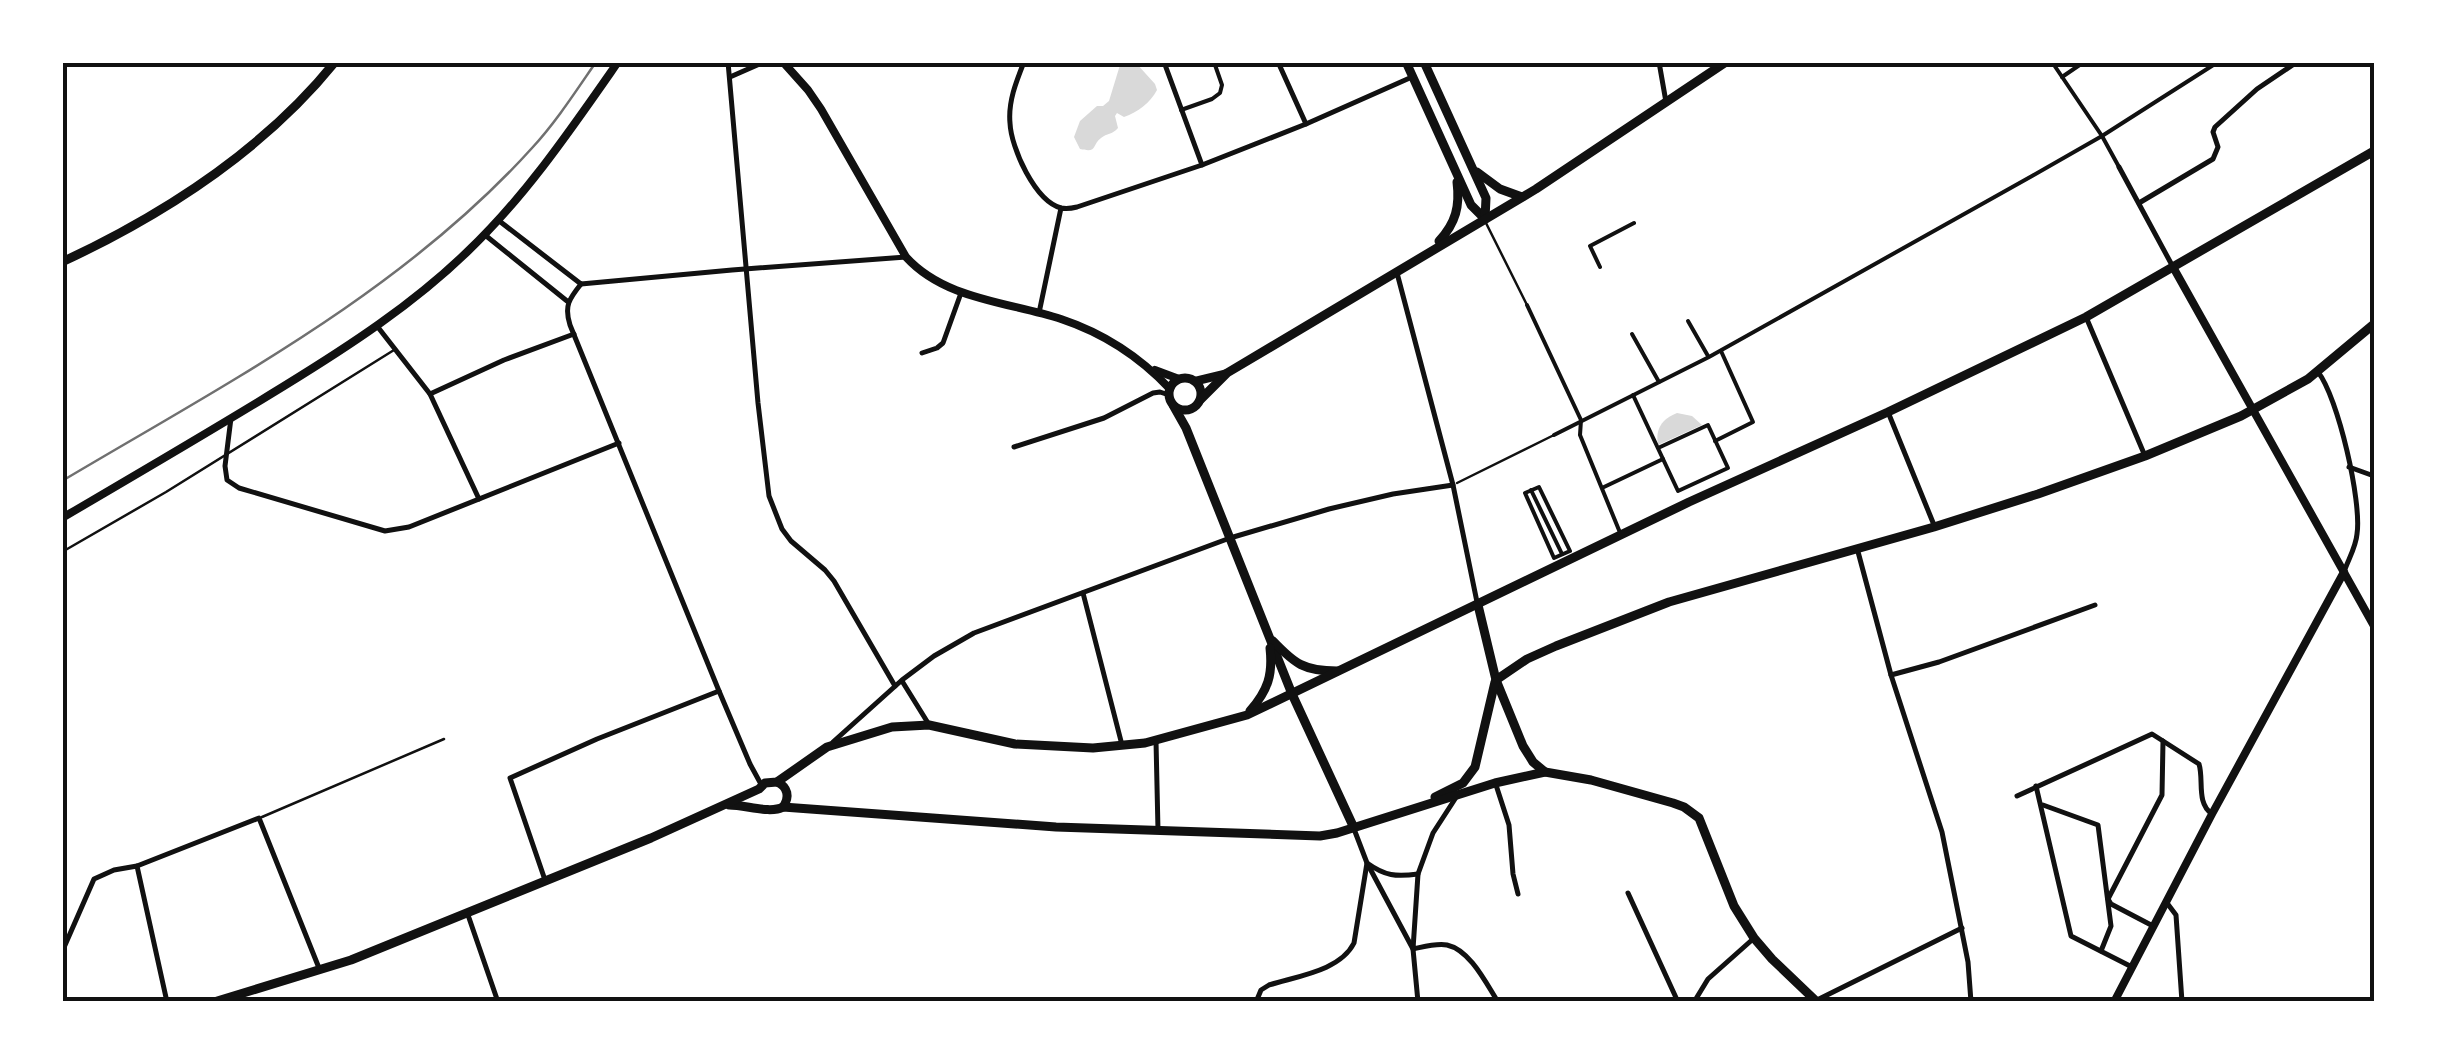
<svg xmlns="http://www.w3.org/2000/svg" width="2437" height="1064" font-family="'Crimson Pro',serif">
<rect width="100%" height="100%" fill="#fff"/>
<g fill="#d9d9d9">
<path d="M1125 62 1136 63 1155 84 1157 90C1150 103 1138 112 1124 117L1117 113 1115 116 1118 128C1112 135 1107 133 1101 138 1091 146 1098 153 1080 149L1074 137 1080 121 1097 106H1103L1109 101 1120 65Z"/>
<path d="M1677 413 1692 416 1702 425 1658 445C1655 429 1662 419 1677 413Z"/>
</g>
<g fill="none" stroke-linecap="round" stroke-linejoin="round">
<g stroke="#111" stroke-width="2.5">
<polyline points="1485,221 1526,303"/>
<polyline points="1457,483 1552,436"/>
<polyline points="62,552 166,492 394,350"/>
<polyline points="262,817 444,739"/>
</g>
<g stroke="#111" stroke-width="4">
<polyline points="2052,62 2102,136 2119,167"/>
<polyline points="2062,77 2084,62"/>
<polyline points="1181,110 1212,99 1220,93 1222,85 1214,62"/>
<polyline points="1600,267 1590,246 1634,223"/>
<polyline points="1527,305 1581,420 1580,435 1621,535"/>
<polyline points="1688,321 1708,356"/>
<polyline points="1632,334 1659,382"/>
<polyline points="1633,395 1678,491 1728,468 1708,425 1658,448"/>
<polyline points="1554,435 1709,357 2032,176 2102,136 2218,62"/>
<polyline points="1715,441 1753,422 1721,351"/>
<polygon points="1539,487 1570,551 1554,558 1525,493"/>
<polyline points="1604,487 1663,459"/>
<polyline points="1531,490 1562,554"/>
</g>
<g stroke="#111" stroke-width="5">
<polyline points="728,62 758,403 769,496 782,529 791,541 825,570 834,581 895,686"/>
<path d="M1024 62C1016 82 1008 102 1010 123 1011 148 1035 201 1061 208 1066 209 1073 208 1077 207L1202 165 1306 124 1412 77"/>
<polyline points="1164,62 1202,165"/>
<polyline points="1278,62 1306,124"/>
<polyline points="1659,62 1666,102"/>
<polyline points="730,77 764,62"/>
<polyline points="2119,167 2173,267"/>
<polyline points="2139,203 2213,159 2218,147 2213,132 2215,127 2257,89 2297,62"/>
<polyline points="498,220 581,284"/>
<polyline points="485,235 567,301"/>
<polyline points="1397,273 1453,485 1477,602"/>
<path d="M581 284C569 299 564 306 570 325L719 691 750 764 762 786"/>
<polyline points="581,284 732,270 906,257"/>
<polyline points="1039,313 1061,208"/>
<polyline points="2086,317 2145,456"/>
<polyline points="377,326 430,394 504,360 574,334"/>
<polyline points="922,353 937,348 943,343 961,293"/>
<path d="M2318 372C2338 397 2362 502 2357 534 2356 547 2348 560 2344 572"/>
<polyline points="430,394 479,499"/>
<polyline points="1888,412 1934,525"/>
<polyline points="231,418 225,466 227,480 239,488 385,531 409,527 619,443"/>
<polyline points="1014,447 1104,418 1153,393 1160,392 1169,395"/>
<polyline points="2349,467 2374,476"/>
<polyline points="1857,548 1891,675 1942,832 1968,962 1971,1002"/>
<polyline points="1083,593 1122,745"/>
<polyline points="1891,675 1939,662 2095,605"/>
<polyline points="902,681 928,723"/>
<polyline points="1156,741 1158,830"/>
<path d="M2163 741 2199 764C2204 780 2196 803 2212 814"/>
<polyline points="833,742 902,680 934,656 974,633 1230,538 1329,509 1393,494 1453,485"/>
<polyline points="1496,785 1509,825 1513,874 1518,894"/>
<polyline points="2036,786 2071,936 2132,967"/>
<polyline points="2017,796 2152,734 2163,741 2162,795 2108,899 2111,904 2153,926"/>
<path d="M1455 799 1433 833 1418 874 1413 949C1423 947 1436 943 1447 945 1470 950 1486 983 1498 1002"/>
<polyline points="2043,805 2098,825 2111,926 2101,951"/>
<polyline points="1354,829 1367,863 1413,949 1418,1002"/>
<polyline points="545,880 510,778 597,739 719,691"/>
<polyline points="1628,893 1678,1002"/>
<polyline points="2167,903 2176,915 2182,1002"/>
<polyline points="468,915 498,1002"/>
<polyline points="62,952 94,879 114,870 137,866"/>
<polyline points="1817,1000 1962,928"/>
<polyline points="167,1002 137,866 259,818 319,968"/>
<path d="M1256 1002 1261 990 1269 985C1297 976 1340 971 1354 943L1367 863C1385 876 1396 877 1418 874"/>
<polyline points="1694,1002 1708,979 1753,939"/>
</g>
<g stroke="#111" stroke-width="8">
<path d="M783 62 808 90 821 109 906 257C945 300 1009 302 1061 319 1103 333 1139 356 1170 389"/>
<polyline points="2173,267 2374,626"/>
<polyline points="1155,370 1179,379"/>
<path d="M62 518C137 474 211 431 284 386 349 346 412 305 467 252 525 197 572 128 618 62"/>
<polyline points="2114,1002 2212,814 2344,572"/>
</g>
<g stroke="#111" stroke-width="9">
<polyline points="1406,62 1471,205 1485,219"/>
<polyline points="1424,62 1486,198 1485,219"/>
<polyline points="1477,172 1500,189 1522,197"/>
<path d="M1439 241C1456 223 1460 206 1457 182"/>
<path d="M62 262C165 214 263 151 335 62"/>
<circle cx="1185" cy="394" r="16"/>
<polyline points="1196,381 1225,374"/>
<polyline points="1201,399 1227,373 1536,189 1726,62"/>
<polyline points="1173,405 1186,428 1292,694 1354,828"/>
<polyline points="1478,605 1496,680 1523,746 1533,762 1545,772"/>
<path d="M1273 641C1295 664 1304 671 1337 671"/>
<polyline points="1496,680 1527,659 1556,646 1669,602 1934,527 2038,494 2145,456 2241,416 2308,379 2374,324"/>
<path d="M1250 711C1268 690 1273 675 1270 648"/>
<path d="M777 782C788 787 790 797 783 807"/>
<polyline points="1435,797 1463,783 1475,767 1495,682"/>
<path d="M729 805C746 805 770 814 783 807L1056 827 1320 836 1337 833 1495 783 1545 772 1591 780 1673 803 1684 807 1699 818 1734 906 1754 938 1772 959 1817 1002"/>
<polyline points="214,1002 351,960 651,838 759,789 765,783 777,782 827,747 892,727 929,725 1015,744 1093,748 1145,743 1247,715 1689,502 1888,412 2086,317 2374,151"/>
</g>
<path stroke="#707070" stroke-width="2.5" d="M62 481C227 383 402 292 532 148 556 122 576 91 596 62"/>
</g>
<rect width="2437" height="1064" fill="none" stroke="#ffffff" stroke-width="130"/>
<rect x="65" y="65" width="2307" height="934" fill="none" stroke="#111" stroke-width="4"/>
</svg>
